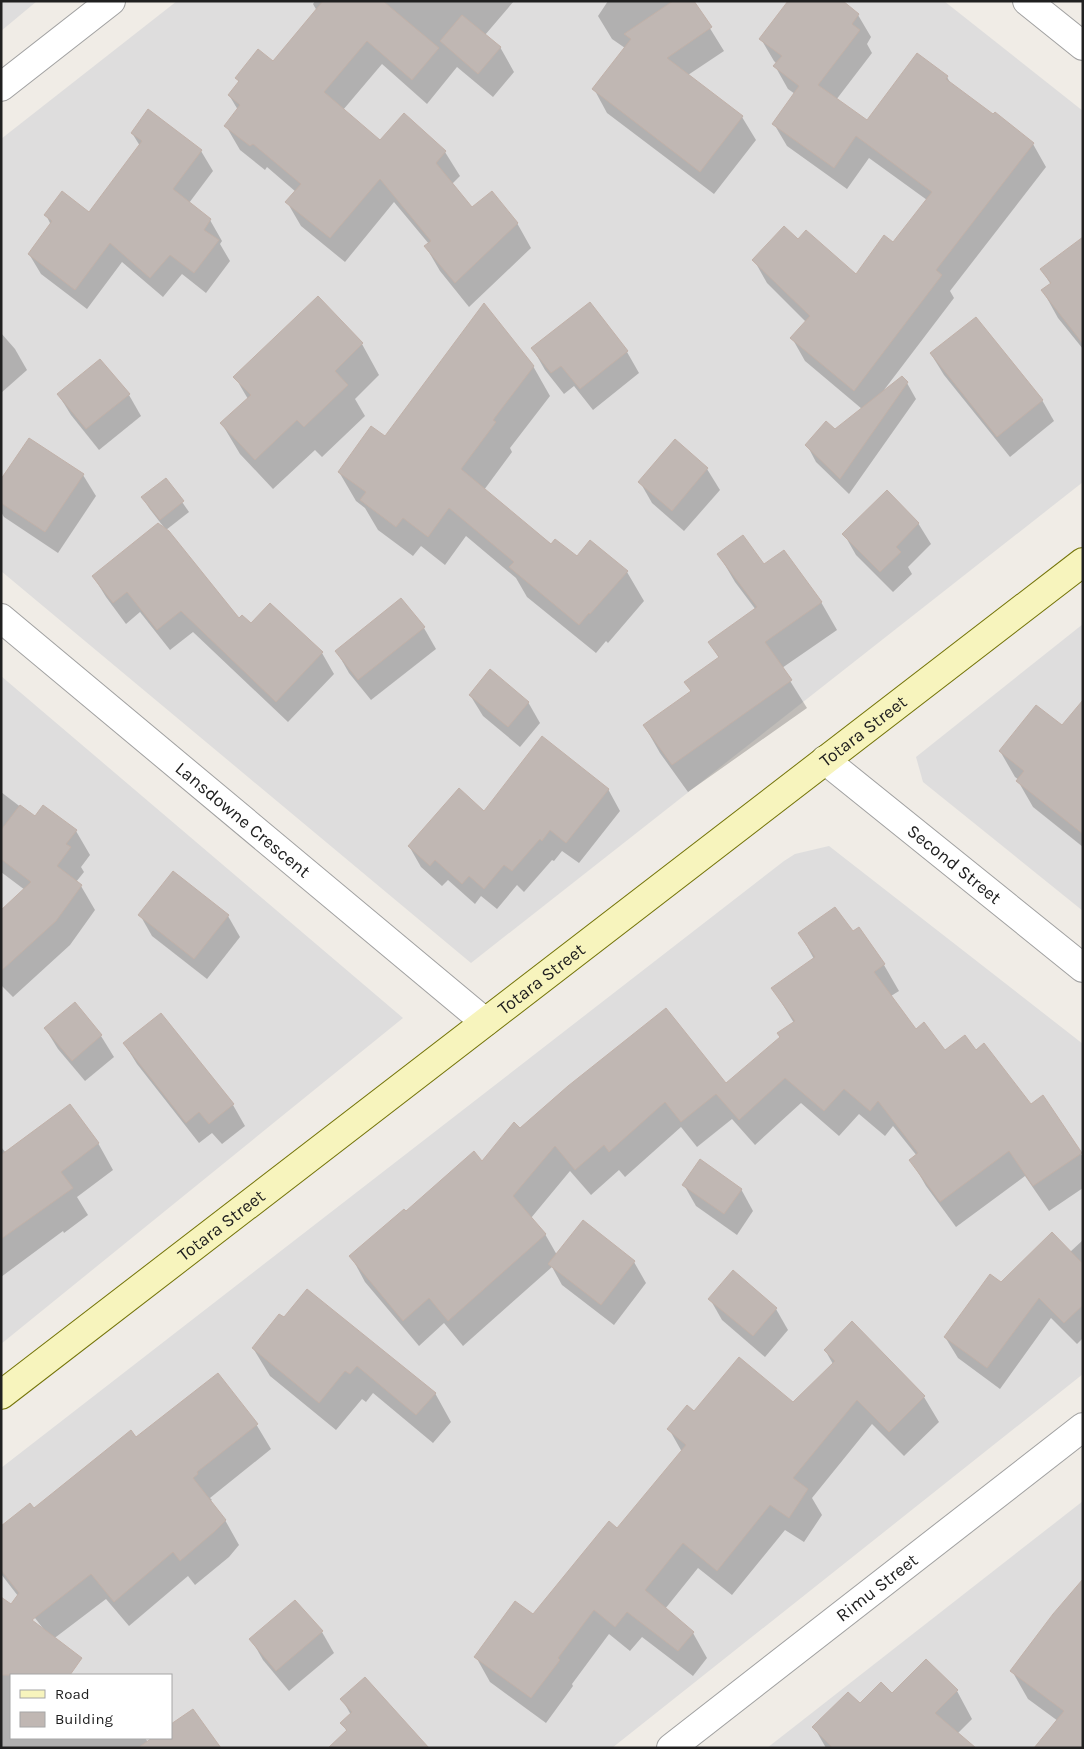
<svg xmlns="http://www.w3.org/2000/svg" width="1084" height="1749" font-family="Karla,sans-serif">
<rect width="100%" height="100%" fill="#f0ece6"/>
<g fill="#dedddd" fill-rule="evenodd">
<polygon points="1,1 37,1 1,31"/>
<polygon points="177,1 944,1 1083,111 1083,482 471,963 1,571 1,139"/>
<polygon points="1083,624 1083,911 923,782 916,757"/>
<polygon points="1,676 403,1018 1,1344"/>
<path d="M829 846 1083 1044V1374L612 1748H1V1468L784 861 795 854ZM11 1675H171V1738H11Z"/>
<polygon points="1083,1501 1083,1748 767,1748"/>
</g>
<g fill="#0003">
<polygon points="315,1 514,1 485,35 500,47 514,72 493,97 457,67 427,104 382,64 343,110 381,142 404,115 445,152 460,176 452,184 472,208 517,223 531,248 469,307 440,271 426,247 429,244 394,202 345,262 301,226 287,202 296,192 267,167 265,170 240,150 226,126 238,110 229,95 239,83 237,78 273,63 317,11 313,4"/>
<polygon points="608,1 693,1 724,51 688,75 742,117 756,140 714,194 607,113 594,89 625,48 612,39 598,16"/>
<polygon points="841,1 858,15 871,37 867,44 872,53 836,100 867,122 917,54 947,77 951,84 994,116 995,114 1033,144 1046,167 950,291 954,298 884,390 907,383 916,399 849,494 816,462 807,445 835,431 862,409 805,361 792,338 806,322 767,283 754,260 856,276 894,243 927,200 869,158 847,189 787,146 774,124 795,94 788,89 775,66 777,64 774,61 761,39"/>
<polygon points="132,133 201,151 213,171 189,203 210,220 222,241 220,244 230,261 206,293 182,274 163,297 122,262 87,309 41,274 29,254 51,225 46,215 89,213 140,146"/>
<polygon points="1083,238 1083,349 1058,318 1043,291 1051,285 1042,270"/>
<polygon points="589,304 627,352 639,373 593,410 574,386 564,394 545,370 533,349"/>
<polygon points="1,333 15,349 27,370 1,393"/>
<polygon points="362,344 379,375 355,399 365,416 322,457 315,450 273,489 240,454 222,424 248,399 235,377"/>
<polygon points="931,354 1042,400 1054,421 1010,457 944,375"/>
<polygon points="533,366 550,396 510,448 512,452 484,490 552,545 577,558 627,572 644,601 608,643 606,641 596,653 527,597 516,578 466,536 445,565 421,546 413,556 378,530 365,508 356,501 339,472 386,438"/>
<polygon points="58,394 129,395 141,416 99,450 71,415"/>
<polygon points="29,439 83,475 96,496 58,553 4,517 1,512 1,481"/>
<polygon points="675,441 707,469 720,490 684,531 652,503 640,482"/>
<polygon points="166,479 189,512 166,530 149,508 143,498"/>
<polygon points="918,523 931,544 908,567 912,574 893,592 856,555 844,534"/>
<polygon points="719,555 764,566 821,602 837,630 782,668 807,708 688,792 660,753 644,725 692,692 719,658 710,642 756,610 735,582"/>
<polygon points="93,576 239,620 322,653 334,674 288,722 193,632 170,650 140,612 126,624 106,597"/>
<polygon points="424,628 436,649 371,700 349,673 337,652"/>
<polygon points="470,695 528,702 540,723 520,747 483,716"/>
<polygon points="1062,727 1083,732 1083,847 1033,807 1018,781 1019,780 1015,777 1000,751"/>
<polygon points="608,789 620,811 579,863 562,851 554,861 552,860 524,892 517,885 497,909 481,896 475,904 448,880 442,886 421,867 409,846 485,813"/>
<polygon points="1,792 35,818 76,831 90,855 81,867 84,872 76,882 81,886 95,910 70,945 13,997 1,985 1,912 25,890 1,872"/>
<polygon points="140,915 228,916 240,937 207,979 152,936"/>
<polygon points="859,929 884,965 899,991 891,996 916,1030 945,1051 976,1051 1031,1105 1043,1097 1083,1157 1083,1188 1049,1211 1025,1176 956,1227 926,1186 911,1160 917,1156 893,1126 885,1136 859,1114 839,1136 801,1103 755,1145 732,1119 697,1147 681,1127 625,1177 619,1170 591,1195 570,1171 531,1218 545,1234 557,1255 583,1221 634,1262 646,1283 614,1325 562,1285 552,1267 463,1346 444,1323 419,1346 365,1282 351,1256 406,1213 482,1163 520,1130 726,1085 781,1037 794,1023 773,989 814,959 800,934 853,933"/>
<polygon points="75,1004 101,1036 114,1057 85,1081 58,1049 45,1028"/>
<polygon points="124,1043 233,1105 245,1126 222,1144 212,1133 199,1143 137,1064"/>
<polygon points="98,1143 113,1170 77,1197 88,1215 64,1233 63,1231 1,1277 1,1147 6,1153"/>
<polygon points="684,1185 741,1189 753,1211 737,1235 696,1206"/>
<polygon points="1083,1240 1083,1338 1077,1344 1051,1318 1000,1389 958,1358 945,1337 1070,1252"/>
<polygon points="733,1272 776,1309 788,1330 765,1357 722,1320 710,1299"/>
<polygon points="279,1315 435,1393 451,1422 433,1443 373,1393 366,1402 362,1399 336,1430 270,1376 253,1348"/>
<polygon points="825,1350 924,1397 939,1422 904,1456 872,1424 812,1498 822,1515 804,1542 785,1530 732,1595 698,1568 665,1609 693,1633 707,1658 693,1676 642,1637 630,1651 609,1634 572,1684 573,1686 546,1723 490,1682 476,1657 533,1616 617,1530 682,1452 669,1429 695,1413 793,1404 833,1364"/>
<polygon points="256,1424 271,1449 210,1498 212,1500 210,1501 225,1520 239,1545 229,1557 195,1585 188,1576 129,1626 106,1599 52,1640 1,1574 1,1527 33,1510 136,1439"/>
<polygon points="1083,1581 1083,1748 1058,1721 1028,1699 1012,1671"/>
<polygon points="295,1602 322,1632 334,1653 289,1691 263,1660 251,1639"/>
<polygon points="1,1642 45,1675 11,1675 11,1738 145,1738 148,1742 154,1738 171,1738 219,1748 1,1748"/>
<polygon points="957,1691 972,1719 957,1734 974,1748 826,1748 814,1727 860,1705 892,1695"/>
<polygon points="342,1699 427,1748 347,1732 342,1723 351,1715"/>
</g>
<g fill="#c0b7b3" stroke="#c1b1a9">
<polygon points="323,1 383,1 439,48 412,80 367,41 324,92 380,140 404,113 446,151 436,163 472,207 492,191 518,223 455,283 424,246 431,241 380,179 330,238 285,202 301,184 253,144 250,146 224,126 240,105 228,95 239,81 235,78 258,49 273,61"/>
<polygon points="673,1 694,1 712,27 667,58 743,116 700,172 592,89 631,39 624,34"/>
<polygon points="788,1 843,1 859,14 852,24 860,30 818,85 867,120 917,53 948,76 946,79 993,114 995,112 1034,143 936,270 942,275 854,391 790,338 810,316 752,260 784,226 798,239 806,230 856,274 884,235 893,242 932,192 856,136 834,168 772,124 799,86 773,66 782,56 759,39"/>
<polygon points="462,15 501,47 478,74 440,41"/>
<polygon points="148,109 202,150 173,189 211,219 204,230 219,240 194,273 170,255 150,278 110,243 75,290 28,254 52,221 44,215 62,191 89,212 142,141 131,133"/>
<polygon points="1083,237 1083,344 1041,290 1051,283 1040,269"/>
<polygon points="318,296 363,343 335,371 348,385 304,427 297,420 255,460 220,423 251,395 233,377"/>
<polygon points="590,302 628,351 580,389 561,366 551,373 531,348"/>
<polygon points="484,303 534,366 493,420 496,422 461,469 551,544 555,539 577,556 590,540 628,571 590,614 589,613 579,625 509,567 514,562 449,508 428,537 403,518 396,527 360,500 366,492 338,472 371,426 385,436"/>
<polygon points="976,317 1043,400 997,437 930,353"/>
<polygon points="100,359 130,394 86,429 57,394"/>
<polygon points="902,376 908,382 840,479 805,445 826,421 835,429"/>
<polygon points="29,438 84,474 45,532 1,503 1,479"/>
<polygon points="675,439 708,468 672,511 638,482"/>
<polygon points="166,478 184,501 160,520 141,497"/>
<polygon points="887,490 919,523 896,547 901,552 880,572 842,534"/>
<polygon points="158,523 169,531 239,618 242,615 251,623 270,603 323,652 276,702 181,611 157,630 127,592 113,603 92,576"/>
<polygon points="743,535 764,564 784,550 822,602 765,642 792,680 672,765 643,725 691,691 684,682 719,657 708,642 757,607 717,554"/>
<polygon points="401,598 425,627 358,680 335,651"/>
<polygon points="490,669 529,702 508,727 469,695"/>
<polygon points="1083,700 1083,834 1016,781 1024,771 999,751 1036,705 1062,725"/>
<polygon points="542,736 609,789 566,843 550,830 542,841 540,839 512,871 504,865 484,889 469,876 462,884 435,860 430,866 408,846 459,788 484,811"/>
<polygon points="20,805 35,816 43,805 77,830 66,844 71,847 57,866 82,885 56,921 1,971 1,910 31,882 1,859 1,830"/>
<polygon points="173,871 229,915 194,959 138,915"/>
<polygon points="835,907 853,931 859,927 885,964 874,972 916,1029 924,1022 945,1050 965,1035 976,1050 984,1043 1031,1104 1043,1095 1082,1153 1033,1186 1009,1151 940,1202 909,1160 918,1153 878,1101 870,1111 844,1089 824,1111 785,1078 739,1120 716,1094 681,1122 665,1102 609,1152 604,1145 575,1170 555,1146 513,1196 546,1234 448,1321 429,1298 403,1321 349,1256 404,1209 406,1211 474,1151 482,1161 514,1122 520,1128 568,1086 666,1008 726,1083 780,1037 777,1033 795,1021 771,988 815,957 798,933"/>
<polygon points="75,1002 102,1035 72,1061 44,1028"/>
<polygon points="161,1013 234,1104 209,1124 199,1112 186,1123 123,1043"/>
<polygon points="70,1104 99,1143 61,1172 73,1188 1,1239 1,1155"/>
<polygon points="700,1159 742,1189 724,1214 682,1185"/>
<polygon points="583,1220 635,1261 601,1305 548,1264"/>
<polygon points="1052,1232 1083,1264 1083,1305 1064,1323 1039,1298 987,1368 944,1337 990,1274 1001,1282"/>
<polygon points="733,1270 777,1308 753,1336 708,1299"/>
<polygon points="307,1289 436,1393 416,1415 357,1366 350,1374 345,1371 319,1403 252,1348 279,1314 284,1317"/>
<polygon points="852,1321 925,1396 889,1432 857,1400 793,1478 808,1489 789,1518 770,1505 717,1571 683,1543 645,1590 694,1632 678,1651 627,1612 615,1627 594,1610 558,1658 560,1660 531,1698 474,1657 515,1601 533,1614 609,1521 617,1528 686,1445 667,1429 687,1405 694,1411 739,1357 793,1402 835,1361 824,1350"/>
<polygon points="218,1373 258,1424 197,1472 198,1474 193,1478 226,1520 214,1532 180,1561 173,1552 114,1602 91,1574 32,1620 82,1658 70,1675 1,1675 1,1597 11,1604 19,1593 1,1570 1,1526 30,1503 34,1508 131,1430 136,1437"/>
<polygon points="1083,1579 1083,1748 1034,1748 1064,1711 1010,1671 1053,1614"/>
<polygon points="295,1600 323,1631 276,1671 249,1639"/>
<polygon points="926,1659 958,1690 935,1713 976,1748 833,1748 812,1727 848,1692 860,1703 881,1682 892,1693"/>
<polygon points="365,1677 429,1748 328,1748 347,1730 340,1723 352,1712 340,1699"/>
<polygon points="193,1709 221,1748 138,1748 152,1738 171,1738 171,1724"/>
</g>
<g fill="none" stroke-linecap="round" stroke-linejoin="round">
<g stroke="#a1a1a1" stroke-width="30">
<g id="street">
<polyline points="1027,1 1083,46"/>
<polyline points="1,87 111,1"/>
<path id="s1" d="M1 618 485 1022"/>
<path id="s2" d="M825 760 1083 968"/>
<path id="s3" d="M671 1748 1083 1427"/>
</g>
</g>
<g stroke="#747409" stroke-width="30">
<g id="secondary">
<path id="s4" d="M1 1395 1083 562"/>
</g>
</g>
<use href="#street" stroke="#fff" stroke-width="28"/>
<use href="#secondary" stroke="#f7f4bd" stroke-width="28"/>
</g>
<g text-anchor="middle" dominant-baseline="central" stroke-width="5" stroke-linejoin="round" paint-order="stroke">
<g font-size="18" fill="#202020" stroke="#fff">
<text stroke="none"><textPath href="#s4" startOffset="1088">Totara Street</textPath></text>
<text stroke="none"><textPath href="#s1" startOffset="315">Lansdowne Crescent</textPath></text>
<text stroke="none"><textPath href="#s2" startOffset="166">Second Street</textPath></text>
<text stroke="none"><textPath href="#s4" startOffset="682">Totara Street</textPath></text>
<text stroke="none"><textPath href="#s4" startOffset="278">Totara Street</textPath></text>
<text stroke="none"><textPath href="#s3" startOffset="261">Rimu Street</textPath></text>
</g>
</g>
<rect width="1084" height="1749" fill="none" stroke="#202020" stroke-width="5"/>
<rect x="10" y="1674" width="162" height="65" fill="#ffffff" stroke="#a6a6a6"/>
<rect x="20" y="1690" width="25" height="8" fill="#f7f4bd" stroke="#a6a6a6"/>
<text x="55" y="1699" font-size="15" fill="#202020">Road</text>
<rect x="20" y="1712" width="25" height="15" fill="#c0b7b3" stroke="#a6a6a6"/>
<text x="55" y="1724" font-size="15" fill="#202020">Building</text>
</svg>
